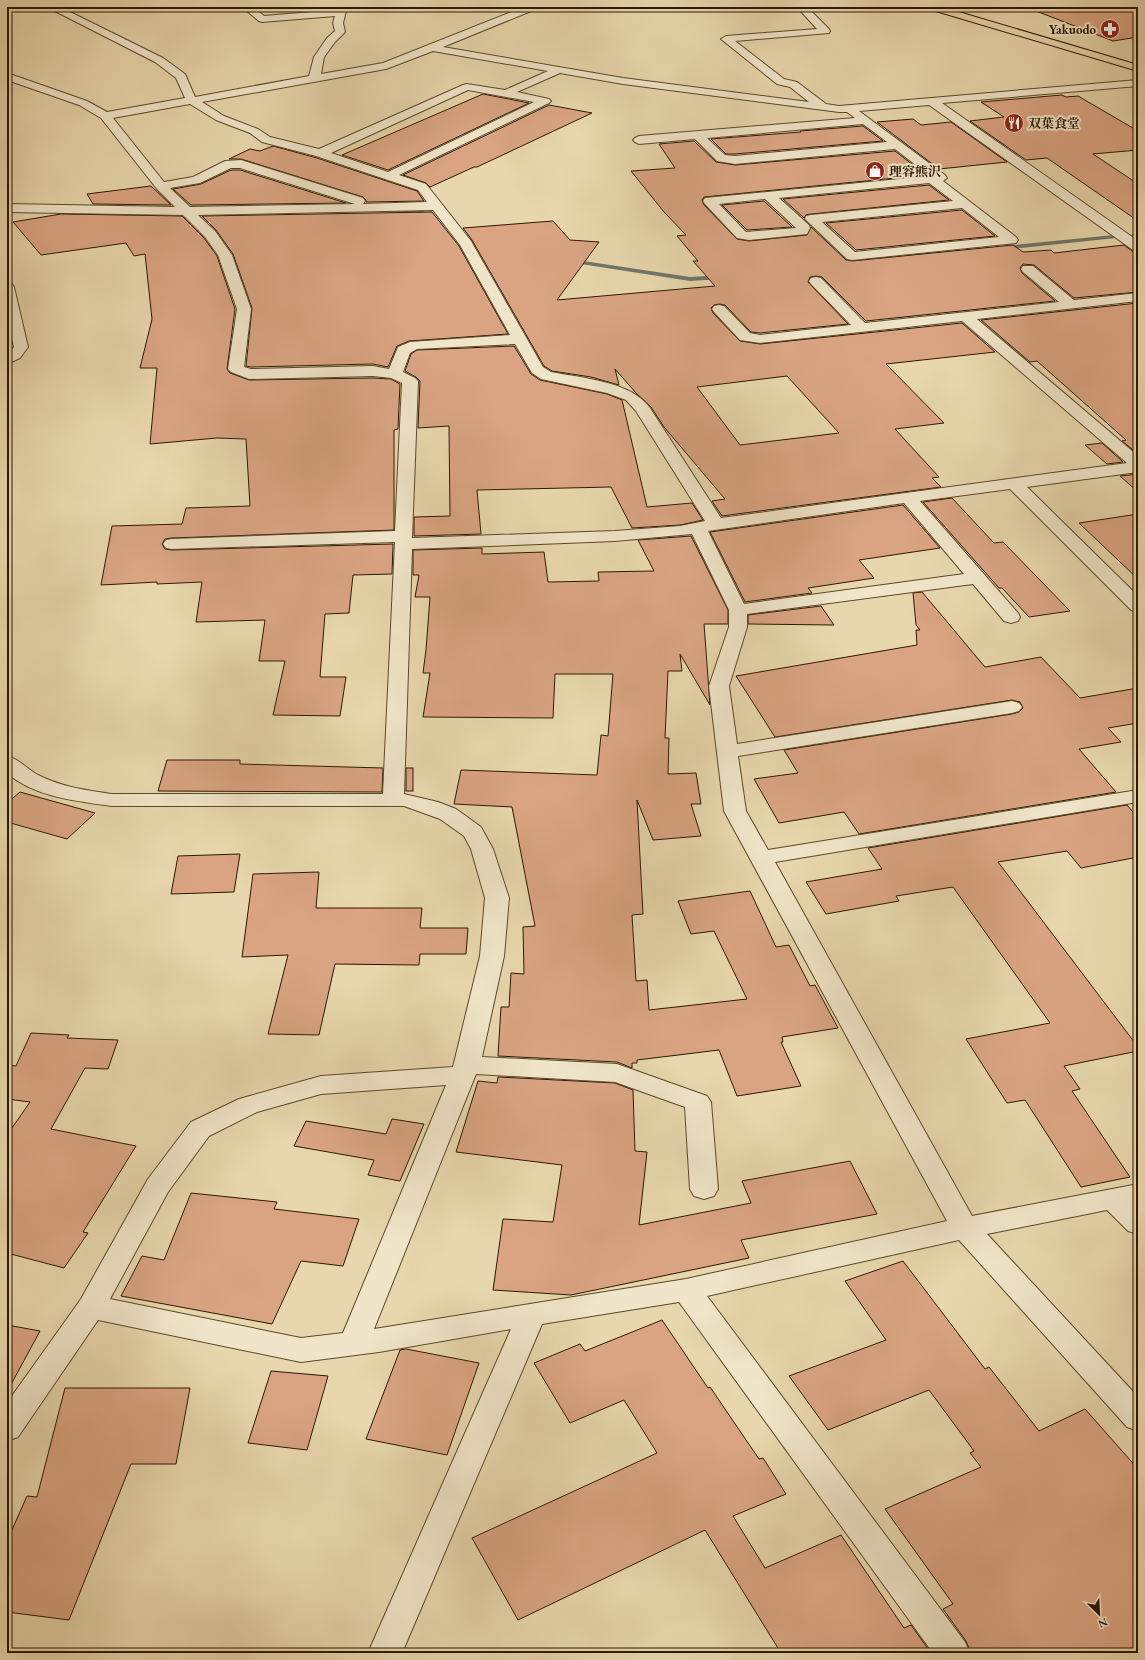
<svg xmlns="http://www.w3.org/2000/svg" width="1145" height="1660" font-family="'EB Garamond','Noto Serif JP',serif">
<rect width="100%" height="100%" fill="#e8d7ac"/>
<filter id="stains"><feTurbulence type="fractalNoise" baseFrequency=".005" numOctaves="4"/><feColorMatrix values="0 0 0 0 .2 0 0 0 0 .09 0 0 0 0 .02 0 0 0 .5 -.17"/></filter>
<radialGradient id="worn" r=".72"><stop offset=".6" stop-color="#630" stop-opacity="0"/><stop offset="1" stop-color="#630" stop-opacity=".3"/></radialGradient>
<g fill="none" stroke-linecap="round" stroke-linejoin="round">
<g fill="#6f776c" fill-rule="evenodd">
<path d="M397 208C411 208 425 208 435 219L430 220C419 210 408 213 395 211V209Z"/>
<polygon points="1138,232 1138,236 1134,237 1131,235"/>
<polygon points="1114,235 1117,237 1116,238 1003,250 1000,248 1003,246"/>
<polygon points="570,259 690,277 722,275 725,277 722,279 690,281 568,262 567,261"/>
<polygon points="7,343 11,347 7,351"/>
</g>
</g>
<g fill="#daa482" stroke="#2c1800" fill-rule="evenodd">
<polygon points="1031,7 1138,7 1138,37 1113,41 1031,9"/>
<polygon points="483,94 529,103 388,170 342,155"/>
<polygon points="1062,95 1066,97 1078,96 1138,131 1138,150 1093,154 1138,184 1138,221 1047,158 1026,160 970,121 1004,117 981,102"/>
<polygon points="549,105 592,113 477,167 474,167 430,187 426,183 403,175"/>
<polygon points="913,119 921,125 951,122 1007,162 939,169 877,122"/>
<polygon points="863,126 883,141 735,154 726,154 711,139 801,132 800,131"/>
<path d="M694 141 716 162 735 165 895 151 926 175 704 197 702 200 704 205 737 239 749 241 807 235 811 227 846 260 852 261 1013 245 1023 252 1051 250 1054 253 1124 245 1132 251 1138 252V292L1074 298 1034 265 1023 264 1020 268 1022 273 1055 301 866 321 822 277 816 276 810 277 808 282 848 324 760 333 751 332 725 305 719 304 714 305 711 308 713 313 740 341 760 344 962 323 995 352 886 364 944 423 895 429 939 477 932 478 941 487 722 516 712 501 725 499 664 427 651 407 636 393 615 369 619 385 591 377 552 371 544 366 472 240 463 228 553 221 570 240 599 242 557 300 715 286 693 261H698L677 236 686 235 664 212 631 171 675 168 659 144ZM787 376 839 433 740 445 697 387Z"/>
<polygon points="273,146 317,158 417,191 424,201 366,202 366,200 363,197 241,159 229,159 250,149 260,151"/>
<polygon points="231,170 240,170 346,203 191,205 173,189 201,184"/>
<polygon points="929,185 949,200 811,214 806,215 804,218 783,199"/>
<polygon points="151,186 171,205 93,204 87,194"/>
<polygon points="764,201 792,227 747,230 722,205"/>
<polygon points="962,210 995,236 856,250 826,223"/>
<polygon points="432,212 459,246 508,334 409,341 397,346 388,367 373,364 251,367 246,366 252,308 233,254 216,230 202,216"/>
<polygon points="61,214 182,216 204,238 217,256 235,309 227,369 230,373 249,380 373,378 391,379 400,384 398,429 394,430 394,530 172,538 165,539 162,544 165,549 172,550 393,544 392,574 353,575 349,613 325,614 320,677 346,677 340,716 273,715 285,661 259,661 265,620 196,622 202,582 157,584 157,582 101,585 112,526 182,524 186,508 250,506 246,439 217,438 150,444 157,368 140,368 152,319 145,254 134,256 126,243 41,255 13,222"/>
<polygon points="1138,303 1138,454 1122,441 1126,440 1037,361 1030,362 981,320"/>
<polygon points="514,346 531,374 540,380 607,394 622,400 647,507 692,503 703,520 680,525 632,528 611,487 477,490 481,534 414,536 414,517 450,516 449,426 418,428 420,381 416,377 405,371 411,354 417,350"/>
<polygon points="1102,443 1123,462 1107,464 1085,445"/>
<polygon points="1138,474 1138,492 1120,476"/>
<polygon points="952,498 994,543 1003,542 1070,611 1029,617 1002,588 999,588 923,502"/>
<polygon points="903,505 940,548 859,560 874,578 808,588 812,593 745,602 710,532"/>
<polygon points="1138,514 1138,579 1079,523"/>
<polygon points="691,536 728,610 728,624 704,624 710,705 680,654 682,671 668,671 665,738 669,738 668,774 696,773 701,804 691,804 701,836 653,840 637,800 643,914 632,915 636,981 647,980 649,1010 747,999 714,931 691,934 678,901 750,891 776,947 789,945 810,986 815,985 838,1028 782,1037 783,1042 781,1042 801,1086 737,1096 719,1050 637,1060 637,1063 632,1063 632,1068 617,1062 498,1056 501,1007 509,1007 511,973 524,974 523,927 535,926 512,807 454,804 461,770 597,775 601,735 608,736 613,674 555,674 553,718 423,717 430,673 423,673 426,650 430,597 415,597 419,575 413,575 413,550 482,548 482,554 544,552 548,582 599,581 598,572 654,571 638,540"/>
<polygon points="922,592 985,667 1041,657 1080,698 1138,688 1138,723 1108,728 1121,742 1079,749 1116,792 859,834 844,812 779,823 754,779 798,773 784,750 1012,714 1019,712 1023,708 1020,702 1012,700 775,737 736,676 917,645 916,630 920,630 916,625 913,593"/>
<polygon points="821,606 834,625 748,624 748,615"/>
<polygon points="167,760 240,760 240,764 383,768 382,792 158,791"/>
<rect x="406" y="768" width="7" height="23"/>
<polygon points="20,792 95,813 67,839 7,822 7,803"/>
<polygon points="1127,805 1138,818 1138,857 1081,868 1067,851 998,862 1138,1047 1138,1051 1064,1066 1080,1089 1072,1091 1130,1177 1081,1187 1025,1100 1007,1103 966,1039 1050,1023 953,887 896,896 899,901 826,914 806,882 882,869 868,848"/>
<polygon points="240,854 234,892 171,894 178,856"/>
<polygon points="319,872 316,908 422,908 420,928 468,928 466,954 420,954 419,965 335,964 319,1035 268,1034 288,955 242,957 253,874"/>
<polygon points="31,1033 69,1035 67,1038 118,1040 108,1069 85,1068 51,1129 136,1146 83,1232 88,1233 64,1268 7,1253 7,1135 30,1102 7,1099 7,1065 16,1066"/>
<polygon points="498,1077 615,1083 633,1090 635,1151 647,1152 639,1225 751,1203 742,1181 850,1161 877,1214 741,1240 749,1258 571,1295 493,1290 503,1219 553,1222 562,1165 456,1152 478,1081 497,1083"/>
<polygon points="392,1119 424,1124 400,1181 368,1175 374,1160 294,1146 306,1121 386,1134"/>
<polygon points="191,1193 277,1202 274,1209 359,1219 343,1266 301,1261 272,1324 121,1296 142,1256 164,1260"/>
<polygon points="903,1261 985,1369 989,1367 1039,1431 1085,1409 1138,1469 1138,1653 971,1653 966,1641 943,1609 953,1604 885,1509 981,1467 970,1453 974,1451 929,1390 828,1430 789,1376 886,1340 845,1281"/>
<polygon points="662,1320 708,1388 710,1387 759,1459 763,1458 786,1494 733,1516 765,1568 841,1535 904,1628 911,1625 931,1653 781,1653 705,1530 518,1620 472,1538 657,1453 624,1400 570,1423 534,1363 580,1344 585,1351"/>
<polygon points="7,1325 40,1331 7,1392"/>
<polygon points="406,1349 479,1363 447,1455 366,1439 400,1350"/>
<polygon points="271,1371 328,1376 307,1450 248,1443"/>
<polygon points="65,1388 190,1388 176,1464 131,1464 69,1620 7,1612 7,1541 27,1496 37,1497"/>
</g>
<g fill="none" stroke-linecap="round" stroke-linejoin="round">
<g stroke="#5b482b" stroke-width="2">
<g id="minor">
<path d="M47 7H60L163 58 185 74 195 97 309 76 314 57 327 38 335 31 333 23 335 16 262 22 259 21 242 7H253L264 16 336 10 337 7H347L343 23 345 32 335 42 324 57 321 74 383 63 524 7H538L536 9 443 47 623 78 809 102 790 87 777 84 721 39 726 36 817 29 797 7H807L829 29 830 31 829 33 735 41 784 79 797 82 826 104 839 106 1138 80V86L942 103 1138 241V251L1133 250 929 105 859 111 945 175 947 178 943 181 1016 237 1018 240 1016 243 852 260 847 259 805 219 806 216 811 215 953 201 929 183 779 198 809 225 810 228 807 234 749 240 737 238 705 204 703 201 705 198 930 176 895 149 735 164 717 161 695 139 639 144 635 142 633 140 635 138 639 136 855 118 847 112H839L623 84 560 73 517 92 549 99 551 101 549 103 399 175 426 184 471 241 543 367 551 372C581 378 631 381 650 408L721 518 1127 463 962 321 760 343 740 340 714 312 712 309 714 306 719 305 724 306 750 333 760 335 851 325 811 284 809 281 811 278 816 277 821 278 865 323 1059 302 1023 272 1021 269 1023 266H1033L1074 300 1138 293V301L977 319 1138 456V472L1027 487 1138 596V612L1131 610 1010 489 920 501 1018 613 1020 617 1018 621 1011 623 1004 621 973 584 747 614V627L729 686 737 744 1012 701 1019 703 1022 707 1019 711 1012 713 738 756 746 811 768 850 1138 790V802L775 862 972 1216 1138 1184V1204L1136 1205 1138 1207V1234L1128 1231 1107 1210 987 1234 1138 1397V1431L1127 1427 959 1240 707 1296 965 1642 970 1653H933L679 1302 542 1324 402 1653H368L511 1329 379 1352 301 1362 98 1320 18 1437 7 1441V1403L81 1299 148 1179 191 1122 239 1099 321 1076 453 1067 480 956 485 898 471 849 464 836 440 819 404 806H111C77 801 34 797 7 773V756C19 759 27 769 38 775 61 787 86 790 111 794H383L395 542 172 549 166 548 163 544 166 540 172 539 395 531 402 383 391 378 373 376 249 379 231 372 228 369 237 309 218 255 205 237 183 215 7 212V204L175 207 157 189 101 118 79 105 7 80V73L87 101 107 112 185 98 176 78 155 62ZM433 51 548 71 505 90 467 84 463 85 319 149 270 137 258 129 224 116 202 102 386 69ZM468 90 534 102 388 172 331 153ZM190 104 216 120 250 133 262 142 316 156 418 190 427 202 363 204 365 201 363 198 241 160 225 161 193 177 164 182 113 118ZM863 124 887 142 735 156 725 155 707 138ZM231 168H240L355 204 190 207 170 188 200 183ZM765 199 796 228 746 232 719 204ZM962 208 999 237 855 252 822 222ZM433 210 460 245 510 335 410 342 398 347 389 369 373 366 251 369 244 367 251 309 232 255 215 231 198 215ZM515 344 532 373 541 379 607 393 626 400 636 411 705 521 680 526 615 531 412 538 418 381 415 378 403 372 410 353 417 349ZM904 503 964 574 744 604 708 531ZM692 534 729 610V627L709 686 724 811 947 1221 686 1279 374 1329 476 1074 615 1082 685 1107 690 1189 694 1196 704 1199 714 1196 718 1189 711 1102 707 1096 617 1064 482 1057 504 956 509 898 493 849 481 827 456 809 438 802 404 794 412 549 615 541ZM446 1085 343 1333 301 1338 110 1299 168 1192 209 1136 257 1112 321 1094Z"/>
<polygon points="7,283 12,284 14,287 28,347 20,358 7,364 7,354 14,347 7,318"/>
</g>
</g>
<g stroke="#2c1800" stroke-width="2">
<polygon id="major" points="927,7 942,7 1138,65 1138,71 929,9"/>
</g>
<use href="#minor" fill="#f0e5c9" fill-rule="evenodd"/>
<use href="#major" fill="#e8d7ac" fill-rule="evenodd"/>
</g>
<defs>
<g id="pharmacy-disc" transform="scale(1)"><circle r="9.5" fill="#8f2418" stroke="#f0e5c9"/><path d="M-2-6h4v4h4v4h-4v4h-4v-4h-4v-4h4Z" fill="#fff"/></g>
<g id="restaurant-disc" transform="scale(1)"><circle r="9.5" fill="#8f2418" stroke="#f0e5c9"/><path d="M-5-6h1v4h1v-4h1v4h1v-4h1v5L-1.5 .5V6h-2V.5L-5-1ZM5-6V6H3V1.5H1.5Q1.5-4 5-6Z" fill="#fff"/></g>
<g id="shop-disc" transform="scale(1)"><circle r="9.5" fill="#8f2418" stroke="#f0e5c9"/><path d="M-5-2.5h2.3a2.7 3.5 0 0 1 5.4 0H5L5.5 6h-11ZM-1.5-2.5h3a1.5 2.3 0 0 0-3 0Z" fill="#fff"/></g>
</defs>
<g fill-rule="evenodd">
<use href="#pharmacy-disc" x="1110" y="29"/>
<use href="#restaurant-disc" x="1014" y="123"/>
<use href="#shop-disc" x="875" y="171"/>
</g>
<g text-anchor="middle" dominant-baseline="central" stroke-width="4" stroke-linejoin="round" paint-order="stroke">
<g font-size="13" font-weight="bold" fill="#2c1800" stroke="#f0e5c9" text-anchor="start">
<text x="1096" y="29" text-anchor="end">Yakuodo</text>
<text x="1028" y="123">双葉食堂</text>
<text x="889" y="171">理容熊沢</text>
</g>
</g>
<rect width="1145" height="1660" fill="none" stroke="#e8d7ac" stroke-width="24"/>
<rect x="8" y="8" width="1129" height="1644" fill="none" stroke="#2c1800" stroke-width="2"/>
<rect x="12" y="12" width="1121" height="1636" fill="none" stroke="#2c1800"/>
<g transform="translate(1099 1614) rotate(156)" stroke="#f0e5c9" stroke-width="3" paint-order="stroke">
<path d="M0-3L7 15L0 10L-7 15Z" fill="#2c1800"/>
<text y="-6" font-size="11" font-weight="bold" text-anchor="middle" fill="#2c1800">N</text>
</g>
<rect width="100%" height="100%" filter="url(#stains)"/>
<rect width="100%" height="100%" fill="url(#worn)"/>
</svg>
